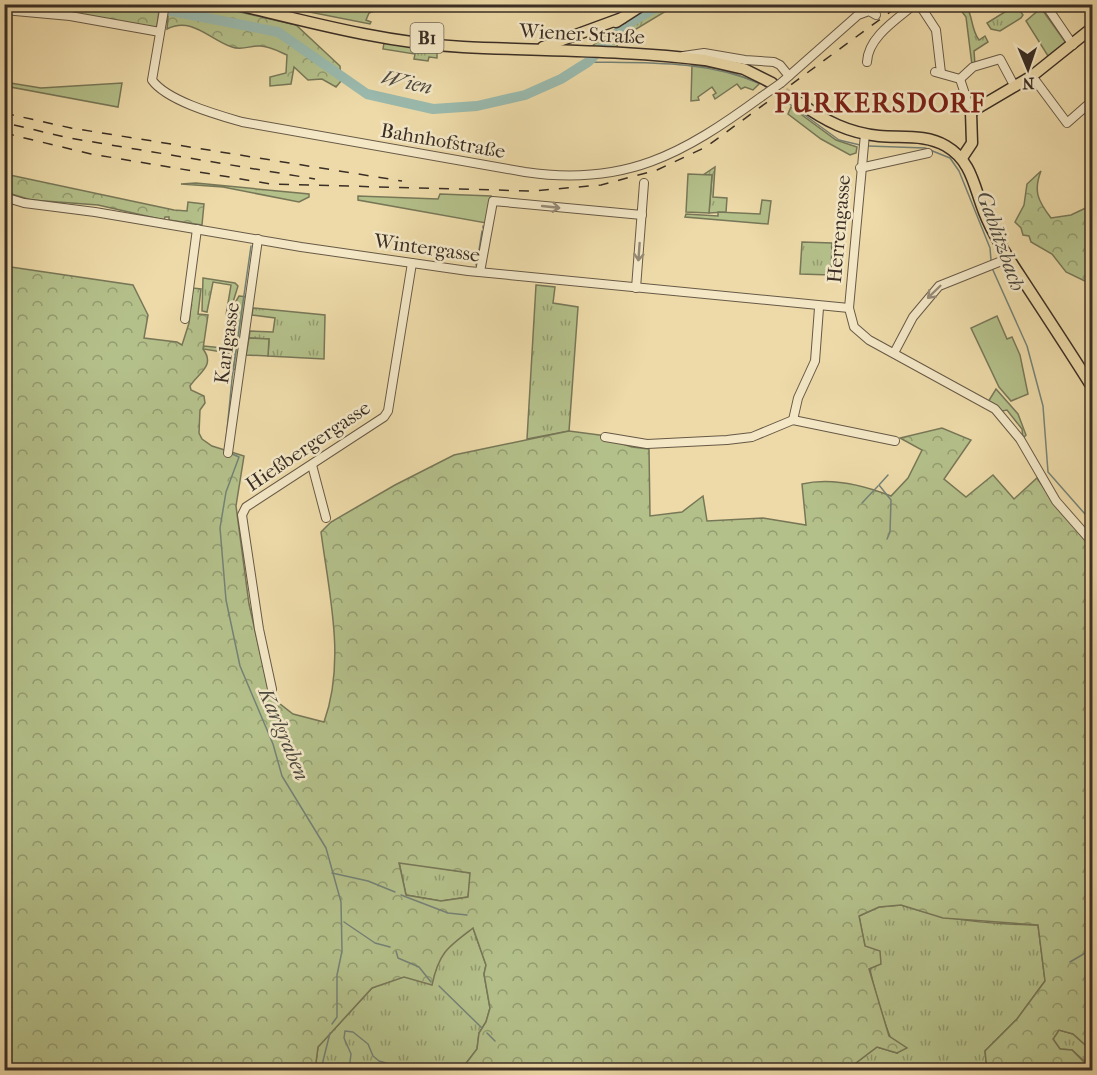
<svg xmlns="http://www.w3.org/2000/svg" width="1097" height="1075" font-family="'IM FELL French Canon',serif">
<defs>
<pattern id="grass-tufts" width="24" height="20" patternUnits="userSpaceOnUse" patternTransform="scale(1.5)"><rect width="24" height="20" fill="#b4c08a"/><path d="M3 7l-1-3M5 7V3M7 7l1-3M15 17l-1-3M17 17v-4M19 17l1-3" fill="none" stroke="#939c71"/></pattern>
<pattern id="forest-crowns" width="20" height="18" patternUnits="userSpaceOnUse" patternTransform="scale(1.5)"><rect width="20" height="18" fill="#b4c08a"/><path d="M2 6a3 3 0 1 1 6 0M12 15a3 3 0 1 1 6 0" fill="none" stroke="#939c71"/></pattern>
</defs>
<rect width="100%" height="100%" fill="#eddaa8"/>
<filter id="stains"><feTurbulence type="fractalNoise" baseFrequency=".00333" numOctaves="4"/><feColorMatrix values="0 0 0 0 .2 0 0 0 0 .09 0 0 0 0 .02 0 0 0 .5 -.17"/></filter>
<radialGradient id="worn" r=".72"><stop offset=".6" stop-color="#630" stop-opacity="0"/><stop offset="1" stop-color="#630" stop-opacity=".3"/></radialGradient>
<g fill="url(#grass-tufts)" stroke="#777758" stroke-width="1.5">
<polygon points="274,5 389,5 369,13 366,20 371,22 370,24"/>
<polygon points="653,5 676,5 631,32 617,45 618,48 590,48 609,32 613,32"/>
<path d="M957 5H966C973 16 971 30 979 40L985 36 988 42 974 51 975 65H972L966 17Z"/>
<polygon points="1016,5 1023,15 1021,18 1000,31 991,29 987,23"/>
<polygon points="384,43 437,51 437,58 429,57 428,61 414,59 415,54 383,49"/>
<polygon points="791,107 836,140 857,147 856,153 850,155 821,139 788,114"/>
<polygon points="715,167 713,197 727,198 726,212 709,213 712,175 703,175"/>
<polygon points="196,183 309,194 309,197 299,202 223,187 181,184"/>
<polygon points="802,242 832,243 831,275 800,274"/>
<polygon points="203,278 235,283 238,286 229,315 226,315 231,285 213,282 207,312 202,311"/>
<polygon points="536,285 555,287 553,303 578,307 569,431 527,439"/>
<polygon points="239,296 248,297 237,370 233,369 235,354 203,349 204,346 223,348 228,320 236,319 232,308"/>
<polygon points="253,308 325,315 324,359 268,356 269,339 249,338 250,331 273,332 275,318 252,315"/>
<polygon points="996,389 1018,414 1026,435 1023,438 1022,429 1007,410 1002,411 988,402"/>
<polygon points="399,862 471,873 468,897 441,901 406,895"/>
<path d="M901 905C950 921 988 924 1038 925L1045 981 1017 1019 985 1051 987 1070H853L852 1066 877 1047 897 1053C877 1010 868 963 859 916L879 907Z"/>
<polygon points="473,928 486,965 484,974 490,1008 486,1022 479,1033 477,1049 461,1070 315,1070 318,1047 372,988 437,962 445,949"/>
<polygon points="1059,1030 1073,1034 1092,1051 1092,1068 1072,1050 1060,1049 1053,1039"/>
</g>
<g fill="url(#forest-crowns)" stroke="#777758" stroke-width="1.5" fill-rule="evenodd">
<polygon points="106,4 159,11 157,26 154,28 30,5"/>
<path d="M169 5H210L296 25 340 66 341 81 336 87 322 79 308 80 294 67 291 84 270 86V77L286 73 287 55C278 51 269 46 260 46 251 45 242 51 232 47 210 40 192 16 167 29Z"/>
<path d="M1041 171C1033 191 1038 201 1051 218L1071 215 1092 205V291L1087 282 1066 272 1052 254 1031 242 1029 236 1023 235 1021 228 1015 222 1024 205 1027 184Z"/>
<polygon points="5,174 174,210 187,211 188,202 204,204 202,225 169,220 169,217 165,217 164,220 98,205 31,200 5,192"/>
<path d="M4 266 133 285 148 315 144 338 177 342 182 345 189 323 193 288 201 289 198 314 208 315 203 349C216 366 198 373 190 386L191 390 204 396 205 403 200 410 199 433 202 439 212 446 244 456 236 506 249 604 270 696 293 714 324 722C346 661 329 594 321 532L331 522 395 485 454 455 569 431 607 436 604 438 632 447 649 449 650 516 682 512 703 496 707 521 763 518 806 525 802 484C832 477 863 485 891 496L908 478 922 450 900 438 942 428 971 440 944 479 966 497 993 475 1014 499 1037 478 1056 505 1092 547V1051L1073 1034 1059 1030 1053 1039 1060 1049 1072 1050 1092 1070H987L985 1051 1017 1019 1045 981 1038 925 943 918 901 905 879 907 859 916 865 946 880 951 881 964 869 969 889 1036 907 1048 897 1053 877 1047 852 1066 853 1070H461L477 1049 479 1033 486 1022 490 1008 484 974 486 965 473 928C448 947 439 952 432 985L404 977 372 988 318 1047 315 1070H5ZM399 863 470 873 468 897 441 901 406 895Z"/>
</g>
<g fill="#b4c08a" stroke="#777758" stroke-width="1.5">
<polygon points="1041,8 1066,43 1048,56 1026,21"/>
<polygon points="692,65 721,69 760,83 753,90 745,87 741,89 737,84 715,99 713,95 716,93 712,87 698,97 699,100 691,101"/>
<polygon points="4,82 41,88 122,83 118,107 5,86"/>
<polygon points="688,174 712,175 709,213 686,212"/>
<polygon points="440,194 491,196 486,223 358,200 358,196 438,199"/>
<polygon points="762,200 771,201 768,224 685,217 686,214 718,216 718,212 760,214"/>
<polygon points="997,316 1007,339 1012,337 1020,355 1028,394 1011,401 999,387 971,328"/>
<polygon points="249,338 269,339 268,356 246,355"/>
</g>
<g fill="none" stroke-linecap="round" stroke-linejoin="round">
<g stroke="#748277" stroke-width="1.5">
<path d="M588 62C645 63 705 60 758 83"/>
<polyline points="763,85 767,88"/>
<polyline points="773,92 839,140 860,145"/>
<polyline points="868,146 925,148 950,158 959,171 990,248 991,260"/>
<polyline points="483,228 483,226"/>
<polyline points="479,250 482,231"/>
<polyline points="476,265 478,253"/>
<polyline points="992,268 1027,346 1043,406 1048,472 1092,522"/>
<polyline points="225,451 232,379 251,246"/>
<polyline points="230,453 239,457 226,492 220,528 226,600 240,666 273,744 282,776 326,848 341,902 342,951 337,975 337,1017 332,1024"/>
<polyline points="862,503 878,486"/>
<polyline points="887,539 890,532 891,500 879,485 888,475"/>
<polyline points="332,873 368,881 395,892"/>
<polyline points="401,895 448,913 467,915"/>
<polyline points="344,922 375,943 390,947"/>
<polyline points="396,951 398,958 419,967 431,982"/>
<polyline points="1070,962 1092,949"/>
<polyline points="439,986 482,1028"/>
<polyline points="487,1033 495,1041"/>
<polyline points="314,1070 322,1065 330,1033"/>
<polyline points="349,1070 351,1054 344,1038 345,1031 353,1032 368,1044 373,1056 379,1061 411,1070"/>
</g>
<polyline stroke="#9abaae" stroke-width="10" points="136,4 278,32 367,94 433,109 477,106 525,95 561,79 588,62 624,26 662,4"/>
<polyline stroke="#c9b88e" stroke-width="10" stroke-dasharray="10 5" stroke-linecap="butt" points="772,83 800,103"/>
<g stroke="#675946" stroke-width="10">
<g id="minor">
<path d="M165 4 152 80C167 101 218 115 242 122L525 172C625 187 683 154 761 97"/>
<polyline points="919,4 936,30 941,73"/>
<polyline points="1045,4 1073,45"/>
<polyline points="4,10 70,16 160,32"/>
<polyline points="683,56 704,53 745,60 774,62 780,65 789,76"/>
<path d="M867 62C868 37 897 19 915 4"/>
<polyline points="935,72 960,79 971,112"/>
<polyline points="1032,76 1067,123 1092,101"/>
<polyline points="960,79 973,67 1000,59 1015,87"/>
<polyline points="781,83 858,15 869,11 876,15"/>
<polyline points="865,134 849,308 854,327 869,340 995,409 1020,439 1056,501 1092,542"/>
<polyline points="860,168 928,153"/>
<polyline points="4,197 24,203 95,212 301,247 468,271 849,308"/>
<polyline points="480,272 493,201 642,215"/>
<polyline points="636,288 644,183"/>
<polyline points="185,319 197,229"/>
<polyline points="894,353 913,317 939,286 1009,258"/>
<polyline points="793,420 798,398 815,361 819,308"/>
<polyline points="793,420 895,441"/>
<polyline points="605,437 647,444 727,440 752,437 793,420"/>
<polyline points="228,453 258,239"/>
<polyline points="312,465 326,518"/>
<polyline points="272,689 259,629 242,515 246,507 384,417 388,411 412,263"/>
</g>
</g>
<g stroke="#3a2e25" stroke-width="13">
<g id="major">
<path d="M234 4C309 22 385 43 463 47 543 51 626 50 705 60L744 69 772 83"/>
<polyline points="616,22 644,4"/>
<polyline points="543,47 622,18"/>
<path d="M800 103C825 121 849 133 879 136 902 138 926 134 946 146 972 161 974 187 984 212 995 240 1014 266 1030 291 1051 323 1072 355 1092 387"/>
<polyline points="962,158 972,143 971,112 1032,76 1092,28"/>
</g>
</g>
<use href="#minor" stroke="#f3e7c6" stroke-width="8"/>
<use href="#major" stroke="#eddaa8" stroke-width="10"/>
<g stroke="#3a2e25" stroke-width="1.5" stroke-dasharray="10 10" stroke-linecap="butt">
<polyline points="4,113 71,128 402,181"/>
<polyline points="14,125 69,138 315,179"/>
<polyline points="4,133 91,154 271,184 532,191 601,185 657,170 706,147 901,4"/>
</g>
<g stroke="#675946" stroke-width="10" stroke-linecap="butt">
<polyline id="minor-bridge" points="761,97 781,83"/>
</g>
<use href="#minor-bridge" stroke="#f3e7c6" stroke-width="8"/>
</g>
<defs><path id="oneway-shaft" d="M-6 0H5M1.5-3L5.5 0L1.5 3" fill="none" stroke-width="1.6" stroke-linecap="round" stroke-linejoin="round" transform="scale(1.5)"/></defs>
<g stroke="#968a76">
<use href="#oneway-shaft" transform="translate(551 207) rotate(6)"/>
<use href="#oneway-shaft" transform="translate(639 252) rotate(94)"/>
<use href="#oneway-shaft" transform="translate(934 292) rotate(136)"/>
</g>
<g text-anchor="middle" dominant-baseline="central" stroke-width="5" stroke-linejoin="round" paint-order="stroke">
<rect fill="#f3e7c6" stroke="#726655" stroke-width="1.5" x="410.5" y="23" width="33" height="30" rx="4.5"/>
<g font-size="18" font-weight="bold" fill="#3a2e25">
<text x="427" y="38">B1</text>
</g>
<g font-size="20" fill="#3a2e25" stroke="#f3e7c6">
<text transform="translate(582 34) rotate(3)">Wiener Straße</text>
<text transform="translate(443 141) rotate(10)">Bahnhofstraße</text>
<text transform="translate(839 229) rotate(-85)">Herrengasse</text>
<text transform="translate(427 248) rotate(8)">Wintergasse</text>
<text transform="translate(227 343) rotate(-82)">Karlgasse</text>
<text transform="translate(308 446) rotate(-34)">Hießbergergasse</text>
</g>
<g font-size="21" font-style="italic" fill="#4d4a40" stroke="#f3e7c6">
<text transform="translate(407 82) rotate(12)">Wien</text>
<text transform="translate(1001 241) rotate(70)">Gablitzbach</text>
<text transform="translate(284 734) rotate(67)">Karlgraben</text>
</g>
<g font-size="26" font-weight="bold" letter-spacing="1.5" fill="#7a1f14" stroke="#f3e7c6">
<text x="880" y="103">PURKERSDORF</text>
</g>
</g>
<rect width="1097" height="1075" fill="none" stroke="#eddaa8" stroke-width="24"/>
<rect x="6" y="6" width="1085" height="1063" fill="none" stroke="#3a2e25" stroke-width="3"/>
<rect x="12" y="12" width="1073" height="1051" fill="none" stroke="#3a2e25" stroke-width="1.5"/>
<g transform="translate(1028 69) rotate(178)" stroke="#f3e7c6" stroke-width="4.5" paint-order="stroke">
<path d="M0-4.5L10 22L0 15L-10 22Z" fill="#3a2e25"/>
<text y="-9" font-size="16" font-weight="bold" text-anchor="middle" fill="#3a2e25">N</text>
</g>
<rect width="100%" height="100%" filter="url(#stains)"/>
<rect width="100%" height="100%" fill="url(#worn)"/>
</svg>
